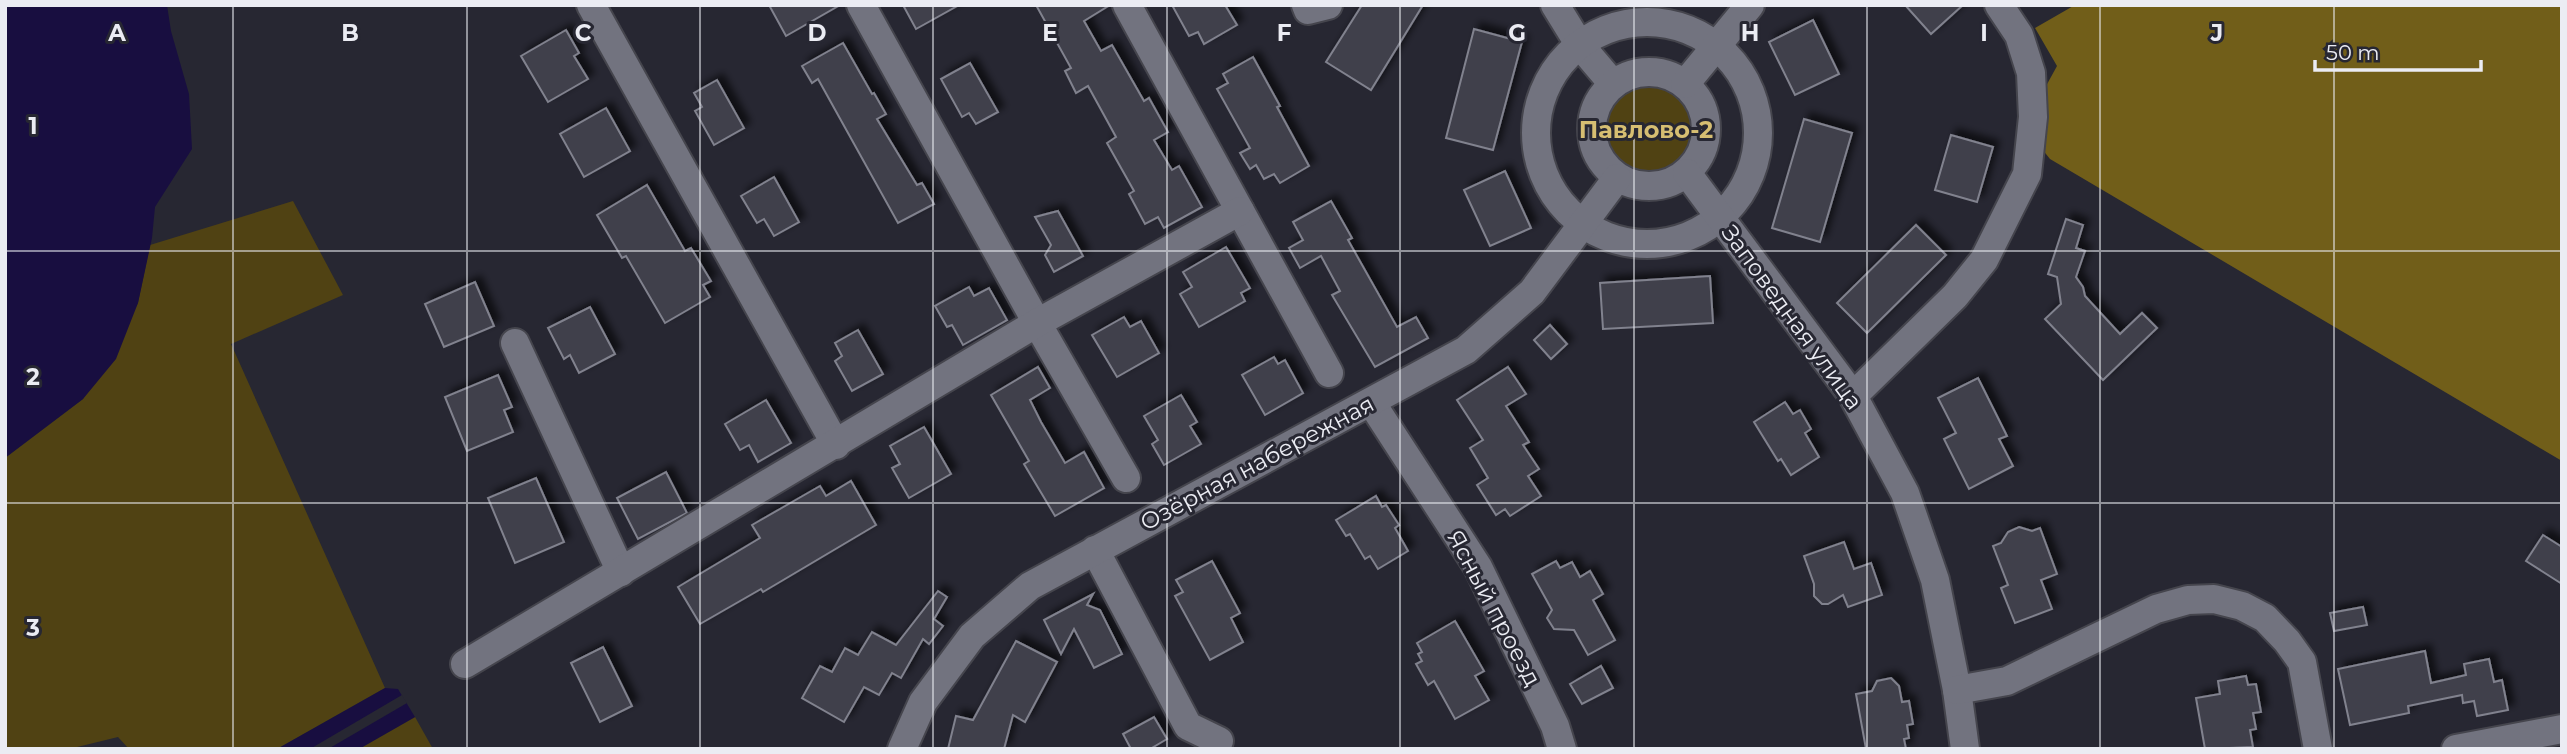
<svg xmlns="http://www.w3.org/2000/svg" width="2567" height="754" font-family="Montserrat,sans-serif">
<defs>
<filter id="shadow"><feDropShadow dx="6" dy="-6" stdDeviation="3.5" flood-color="#0009"/></filter>
</defs>
<rect width="100%" height="100%" fill="#272732"/>
<g fill="#504213">
<circle cx="1647" cy="129" r="47"/>
<polygon points="293,201 343,295 231,344 385,688 277,749 129,749 118,737 69,749 5,749 5,458 83,399 138,303 150,245"/>
<polygon points="415,717 433,749 359,749"/>
</g>
<polygon fill="#715e19" points="2075,5 2562,5 2562,461 2050,159 2034,139 2040,97 2057,66 2035,28"/>
<g fill="#180e40">
<polygon points="5,5 167,5 171,31 189,94 192,149 155,207 152,238 138,303 116,359 83,399 5,458"/>
<polygon points="385,688 398,689 415,717 359,749 277,749"/>
</g>
<polygon fill="#272732" points="402,695 407,703 328,749 310,749"/>
<g fill="#40404b" stroke="#81828e" stroke-width="2" filter="url(#shadow)">
<polygon points="769,5 840,5 786,36"/>
<polygon points="903,5 959,5 916,29"/>
<polygon points="1036,5 1110,5 1084,21 1101,51 1112,45 1144,101 1149,98 1168,132 1154,140 1172,170 1179,166 1202,207 1164,228 1158,217 1145,224 1129,194 1134,191 1107,143 1116,137 1088,86 1076,93 1065,71 1071,68"/>
<polygon points="1172,5 1225,5 1237,25 1204,44 1198,32 1189,36"/>
<polygon points="1362,5 1423,5 1371,90 1326,62"/>
<polygon points="1905,5 1963,5 1931,34"/>
<polygon points="1813,20 1839,74 1795,95 1769,42"/>
<polygon points="1474,29 1522,42 1493,150 1446,138"/>
<polygon points="566,30 579,53 574,56 588,79 548,102 521,56"/>
<polygon points="843,43 872,94 874,93 886,114 877,119 917,185 922,183 934,204 898,223 818,79 812,83 802,66"/>
<polygon points="1253,57 1280,106 1277,107 1309,166 1280,183 1274,174 1264,179 1256,165 1250,169 1240,153 1250,148 1217,89 1228,83 1223,74"/>
<polygon points="970,63 998,112 976,124 969,113 962,117 941,79"/>
<polygon points="717,80 744,128 714,145 695,111 702,107 694,93"/>
<polygon points="606,108 630,151 584,177 560,134"/>
<polygon points="1804,119 1852,133 1820,242 1772,228"/>
<polygon points="1951,135 1993,147 1977,202 1935,190"/>
<polygon points="1505,171 1531,228 1490,246 1464,190"/>
<polygon points="774,177 799,222 774,236 764,219 757,223 741,196"/>
<polygon points="647,185 685,251 691,248 711,281 703,285 710,297 665,323 626,256 622,258 597,215"/>
<polygon points="1331,201 1352,238 1348,240 1397,327 1416,317 1428,338 1375,367 1332,295 1340,291 1321,256 1300,268 1289,248 1303,240 1293,222"/>
<polygon points="1058,211 1083,256 1054,272 1045,255 1051,245 1035,217"/>
<polygon points="2066,219 2083,225 2076,248 2085,251 2076,277 2083,287 2085,296 2120,334 2142,313 2157,328 2103,380 2045,319 2061,304 2057,277 2048,274"/>
<polygon points="1916,225 1946,255 1867,333 1837,303"/>
<polygon points="1226,247 1250,288 1241,293 1245,301 1199,327 1180,294 1192,287 1183,272"/>
<polygon points="1710,276 1713,323 1603,329 1600,283"/>
<polygon points="475,282 494,326 444,347 425,304"/>
<polygon points="969,287 974,296 989,288 1007,320 963,345 952,325 947,327 935,306"/>
<polygon points="590,307 615,354 579,373 570,355 564,359 548,328"/>
<polygon points="1124,317 1130,327 1141,321 1159,353 1117,377 1092,335"/>
<polygon points="1550,325 1567,344 1551,359 1534,340"/>
<polygon points="858,330 883,374 852,391 835,361 842,356 835,343"/>
<polygon points="1274,357 1278,364 1285,360 1303,393 1265,415 1242,375"/>
<polygon points="1038,367 1050,388 1030,400 1041,422 1065,463 1084,452 1104,488 1055,516 1024,464 1029,461 991,395"/>
<polygon points="1508,367 1526,394 1506,406 1529,442 1523,445 1539,469 1528,476 1541,496 1510,516 1505,509 1496,515 1477,485 1488,478 1470,448 1483,440 1457,400"/>
<polygon points="498,375 512,407 504,410 513,432 467,451 445,397"/>
<polygon points="1978,378 2007,436 1999,439 2013,466 1969,489 1944,439 1956,433 1938,398"/>
<polygon points="1181,395 1197,422 1190,426 1201,444 1164,465 1152,444 1158,440 1144,416"/>
<polygon points="766,400 791,443 758,462 749,445 740,450 725,424"/>
<polygon points="1785,402 1793,414 1800,410 1811,429 1805,433 1819,457 1791,475 1781,459 1778,461 1754,422"/>
<polygon points="924,427 951,474 909,498 892,468 900,464 890,446"/>
<polygon points="666,472 687,513 638,539 617,498"/>
<polygon points="536,478 564,542 515,563 488,498"/>
<polygon points="851,481 876,525 763,592 761,589 700,624 678,587 760,538 752,525 820,486 826,496"/>
<polygon points="1376,496 1382,507 1386,505 1399,525 1395,528 1408,551 1378,569 1370,556 1365,559 1350,534 1346,536 1336,520"/>
<polygon points="2019,527 2032,531 2040,528 2057,574 2041,580 2052,609 2015,623 2001,588 2008,585 1993,546 2001,543 2008,532"/>
<polygon points="2543,535 2562,547 2562,584 2526,561"/>
<polygon points="1844,542 1854,569 1871,563 1882,595 1848,607 1843,595 1828,604 1822,604 1814,596 1814,584 1804,556"/>
<polygon points="1212,561 1240,613 1231,618 1243,642 1210,660 1175,596 1183,592 1176,580"/>
<polygon points="1556,561 1560,568 1572,562 1580,577 1590,571 1603,594 1593,600 1615,640 1588,655 1574,630 1554,629 1547,618 1552,610 1532,574"/>
<polygon points="938,591 947,597 934,619 943,626 929,644 923,639 901,678 892,673 879,695 864,687 844,722 802,698 820,666 832,672 845,648 858,655 872,632 896,645"/>
<polygon points="1093,594 1087,605 1100,610 1122,654 1094,668 1074,629 1061,654 1044,620"/>
<polygon points="2363,607 2367,625 2334,631 2330,613"/>
<polygon points="1455,621 1484,671 1475,676 1489,700 1455,719 1434,681 1428,685 1416,664 1422,661 1418,654 1422,652 1417,643"/>
<polygon points="1016,641 1057,662 1025,722 1013,715 1004,749 948,749 956,716 973,720"/>
<polygon points="603,647 632,706 600,722 571,663"/>
<polygon points="2425,651 2431,683 2466,675 2464,664 2489,659 2494,682 2502,680 2508,710 2477,716 2474,701 2463,703 2462,695 2408,706 2409,713 2350,725 2338,669"/>
<polygon points="1601,666 1613,688 1582,704 1570,684"/>
<polygon points="2246,676 2248,685 2256,684 2261,712 2253,713 2256,729 2250,730 2253,747 2205,749 2196,698 2220,694 2218,681"/>
<polygon points="1891,678 1899,686 1902,702 1909,701 1913,724 1907,725 1909,738 1904,739 1906,749 1866,749 1856,694 1872,691 1877,681"/>
<polygon points="1154,717 1167,739 1150,749 1131,749 1123,734"/>
</g>
<g fill="none" stroke-linecap="round" stroke-linejoin="round">
<g stroke="#45454d" stroke-width="32">
<g id="minor">
<polyline points="591,5 836,445"/>
<polyline points="861,5 1037,323 1126,478"/>
<polyline points="1127,5 1329,373"/>
<polyline points="1306,5 1308,10 1328,5"/>
<polyline points="1555,5 1579,44 1613,84"/>
<circle cx="1647" cy="133" r="111"/>
<circle cx="1649" cy="129" r="57"/>
<polyline points="1685,84 1750,5"/>
<polyline points="1687,173 1853,396 1905,493 1935,580 1957,690 1965,749"/>
<polyline points="515,343 621,572"/>
<polyline points="1853,396 1955,296 1984,260 2027,174 2033,117 2031,73 2019,35 1999,5"/>
<polyline points="1371,402 1478,567 1555,726 1562,749"/>
<polyline points="1095,550 1188,726 1219,741"/>
<polyline points="465,664 1037,323 1240,211"/>
<polyline points="1957,690 2007,681 2156,609 2188,600 2214,599 2242,606 2265,618 2287,641 2302,662 2318,749"/>
<polyline points="902,749 923,702 972,636 1030,586 1466,350 1532,292 1617,178"/>
<polyline points="2456,749 2562,729"/>
</g>
</g>
<use href="#minor" stroke="#72737f" stroke-width="28"/>
</g>
<path fill="none" stroke="#ebecf3" stroke-width="2" stroke-opacity="0.55" d="M233 5V749M467 5V749M700 5V749M933 5V749M1167 5V749M1400 5V749M1634 5V749M1867 5V749M2100 5V749M2334 5V749M5 251H2562M5 503H2562"/>
<g text-anchor="middle" dominant-baseline="central" stroke-width="6" stroke-linejoin="round" paint-order="stroke">
<g font-size="23" fill="#ebecf3" stroke="#272732">
<text transform="translate(1792 317) rotate(54)">Заповедная улица</text>
<text transform="translate(1257 463) rotate(-28)">Озёрная набережная</text>
<text transform="translate(1494 608) rotate(62)">Ясный проезд</text>
</g>
<g font-size="24" font-weight="bold" fill="#d6be72" stroke="#272732">
<text x="1646" y="129">Павлово-2</text>
</g>
</g>
<g font-size="23" text-anchor="middle" font-weight="bold" fill="#ebecf3" stroke="#272732" stroke-width="6" stroke-linejoin="round" paint-order="stroke">
<text x="117" y="41">A</text>
<text x="350" y="41">B</text>
<text x="583" y="41">C</text>
<text x="817" y="41">D</text>
<text x="1050" y="41">E</text>
<text x="1284" y="41">F</text>
<text x="1517" y="41">G</text>
<text x="1750" y="41">H</text>
<text x="1984" y="41">I</text>
<text x="2217" y="41">J</text>
<text x="33" y="134">1</text>
<text x="33" y="385">2</text>
<text x="33" y="636">3</text>
</g>
<rect width="2567" height="754" fill="none" stroke="#ebecf3" stroke-width="14"/>
<path d="M2315 60v10h166v-10" fill="none" stroke="#ebecf3" stroke-width="3.5"/>
<text x="2326" y="60" font-size="21" fill="#ebecf3" stroke="#272732" stroke-width="5" paint-order="stroke">50 m</text>
</svg>
